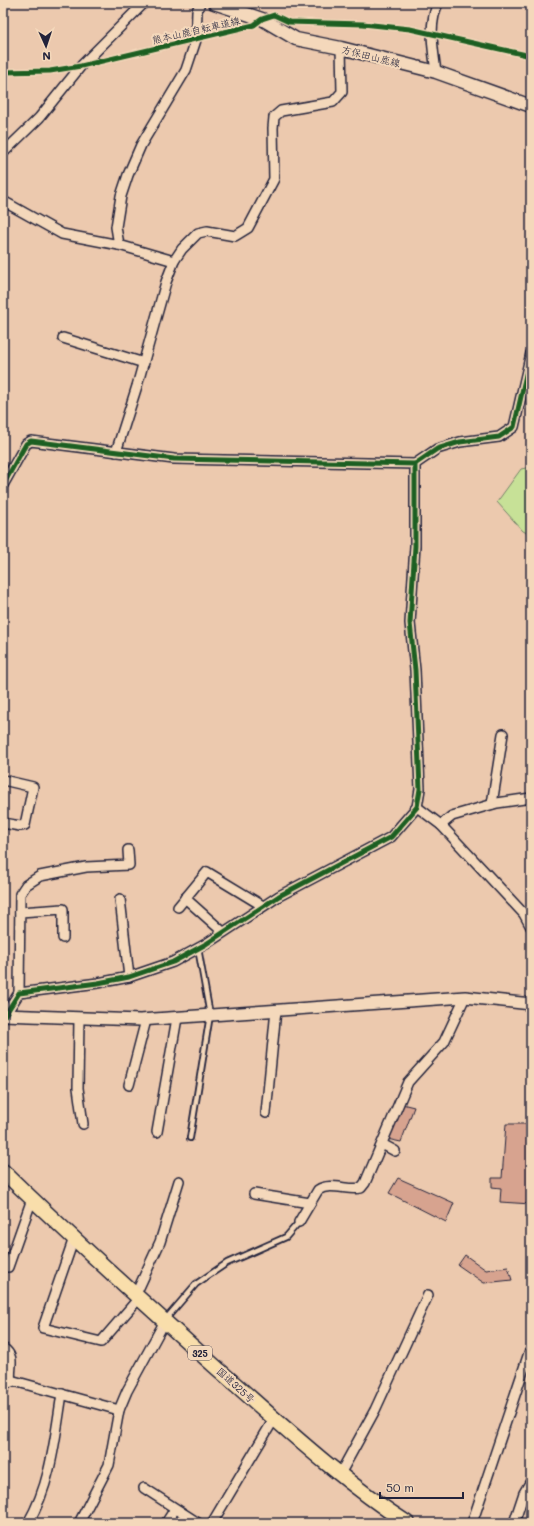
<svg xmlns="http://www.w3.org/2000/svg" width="534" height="1526" font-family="Mali,'Klee One',sans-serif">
<rect width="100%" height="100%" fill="#ecc9ae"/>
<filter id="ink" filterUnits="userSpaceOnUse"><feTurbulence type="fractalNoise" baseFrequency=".025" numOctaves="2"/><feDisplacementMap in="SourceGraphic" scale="8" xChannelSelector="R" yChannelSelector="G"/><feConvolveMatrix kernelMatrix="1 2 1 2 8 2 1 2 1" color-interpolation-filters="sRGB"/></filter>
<g filter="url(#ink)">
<polygon fill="#c7e197" stroke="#748269" points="531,467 531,535 523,531 497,502 521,469"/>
<g fill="#d7a38f" stroke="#22223b">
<polygon points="402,1104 414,1107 401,1142 387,1139"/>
<polygon points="506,1124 531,1124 531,1204 500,1202 501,1188 492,1187 492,1178 502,1178"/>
<polygon points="398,1178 454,1203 446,1222 389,1193"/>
<polygon points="465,1255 486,1270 508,1267 512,1280 484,1283 458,1265"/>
</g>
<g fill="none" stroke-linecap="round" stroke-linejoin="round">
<g stroke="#22223b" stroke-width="8">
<g id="service">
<polyline points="190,1138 210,1015 198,948"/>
<polyline points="165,1320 196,1284 227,1263 286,1237 299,1222"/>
</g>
</g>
<g stroke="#22223b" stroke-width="12">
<g id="minor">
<path d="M436 72C433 48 428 26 438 3"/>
<polyline points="3,153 39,118 81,66 144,3"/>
<polyline points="3,201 62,234 119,245 174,261"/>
<polyline points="119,245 116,227 121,196 128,175 141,145 186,70 196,40 197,11 200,3"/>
<polyline points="63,338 144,363"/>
<polyline points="116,452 137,386 166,282 174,261 182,249 198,233 207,231 235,236 248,228 274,179 273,128 274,117 281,111 333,102 342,92 341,48"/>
<polyline points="3,485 26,444 31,441 174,459 415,464 437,449 460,442 499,437 514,427 531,353"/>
<polyline points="3,780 33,787 25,825 20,826 3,823"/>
<polyline points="492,804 503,734"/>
<polyline points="417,807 441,825 524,914 531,927"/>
<polyline points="441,825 452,816 497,803 531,798"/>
<polyline points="185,898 223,932"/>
<polyline points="120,899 129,977"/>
<polyline points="178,907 207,872 263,906"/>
<polyline points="20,912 63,909 63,938"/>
<polyline points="19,993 20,894 26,885 40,876 86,867 129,865 128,850"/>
<polyline points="5,1015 19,993 98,983 129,977 173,962 206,944 279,896 391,837 417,807 420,789 415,670 410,623 415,546 415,464"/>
<polyline points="79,1018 78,1088 83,1124"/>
<polyline points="129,1085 146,1020"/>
<polyline points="266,1113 276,1010"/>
<polyline points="157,1132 177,1018"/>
<polyline points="382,1144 395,1151"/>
<polyline points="254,1194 310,1203"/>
<path d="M299 1222 318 1190C330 1182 348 1191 361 1188L365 1183 408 1082 444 1042 465 997"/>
<polyline points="74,1238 43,1328 101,1342 139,1298"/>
<polyline points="3,1266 8,1267 32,1199"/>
<polyline points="136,1294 160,1242 179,1181"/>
<path d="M3 1348C17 1358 8 1367 11 1382"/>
<polyline points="3,1390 5,1384 14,1381 119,1410"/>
<polyline points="340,1474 375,1410 428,1295"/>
<polyline points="144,1488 198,1523"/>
<path d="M28 1523C51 1484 55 1438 62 1394"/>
<polyline points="79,1523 109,1465 119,1410 127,1391 165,1321"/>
<polyline points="166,1523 175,1509"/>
<polyline points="212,1523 274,1419"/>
<polyline points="472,1523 529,1353 531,1353"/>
<polyline points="514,1523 524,1493 531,1481"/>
</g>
</g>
<g stroke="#22223b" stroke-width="14">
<polyline id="tertiary" points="3,1015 140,1020 465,997 531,1004"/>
</g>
<g stroke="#22223b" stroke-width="15">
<polyline id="secondary" points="214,3 262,19 296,39 341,48 436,72 531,106"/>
</g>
<g stroke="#22223b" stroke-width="17">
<path id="trunk" d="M3 1171C73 1239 146 1305 219 1370 280 1423 339 1479 407 1523"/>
</g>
<use href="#service" stroke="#f4d8bb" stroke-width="4.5"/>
<use href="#minor" stroke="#f4d8bb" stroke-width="9"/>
<use href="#tertiary" stroke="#f4d8bb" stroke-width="11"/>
<use href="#secondary" stroke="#f4d8bb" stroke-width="12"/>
<use href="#trunk" stroke="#f9deab" stroke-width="14"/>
<g stroke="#f4d8bb" stroke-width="8">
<g id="cycleway">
<polyline points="3,72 50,71 81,66 254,25 262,19 274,15 289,22 363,24 410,29 531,56"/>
<polyline points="3,485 26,444 31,441 174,459 415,464 437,449 460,442 499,437 514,427 531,353"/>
<polyline points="5,1015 19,993 98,983 129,977 173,962 206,944 279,896 391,837 417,807 420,789 415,670 410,623 415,546 415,464"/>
</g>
</g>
<use href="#cycleway" stroke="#1b5e20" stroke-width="5"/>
</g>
</g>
<g text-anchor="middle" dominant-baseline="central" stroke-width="4" stroke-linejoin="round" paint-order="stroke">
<rect fill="#f4d8bb" stroke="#615961" stroke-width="1" x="188" y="1346" width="24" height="14" rx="3"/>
<g font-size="9" font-weight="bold" fill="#22223b">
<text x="200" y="1353">325</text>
</g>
<g font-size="10" fill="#22223b" stroke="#f4d8bb">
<text transform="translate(196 30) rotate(-13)">熊本山鹿自転車道線</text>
<text transform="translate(371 56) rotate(14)">方保田山鹿線</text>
<text transform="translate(236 1385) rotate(42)">国道325号</text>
</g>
</g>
<rect width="534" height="1526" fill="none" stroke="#f4d8bb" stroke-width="16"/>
<rect x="8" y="8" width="518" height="1510" fill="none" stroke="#22223b" stroke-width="1.5" filter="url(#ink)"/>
<g transform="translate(46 46) rotate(177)" stroke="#f4d8bb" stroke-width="3" paint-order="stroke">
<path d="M0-3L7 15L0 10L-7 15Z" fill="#22223b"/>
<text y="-6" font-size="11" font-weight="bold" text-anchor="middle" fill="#22223b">N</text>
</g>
<path d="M380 1492v6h83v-6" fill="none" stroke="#22223b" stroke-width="2"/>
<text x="386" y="1492" font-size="12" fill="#22223b" stroke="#f4d8bb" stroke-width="3" paint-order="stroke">50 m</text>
</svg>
